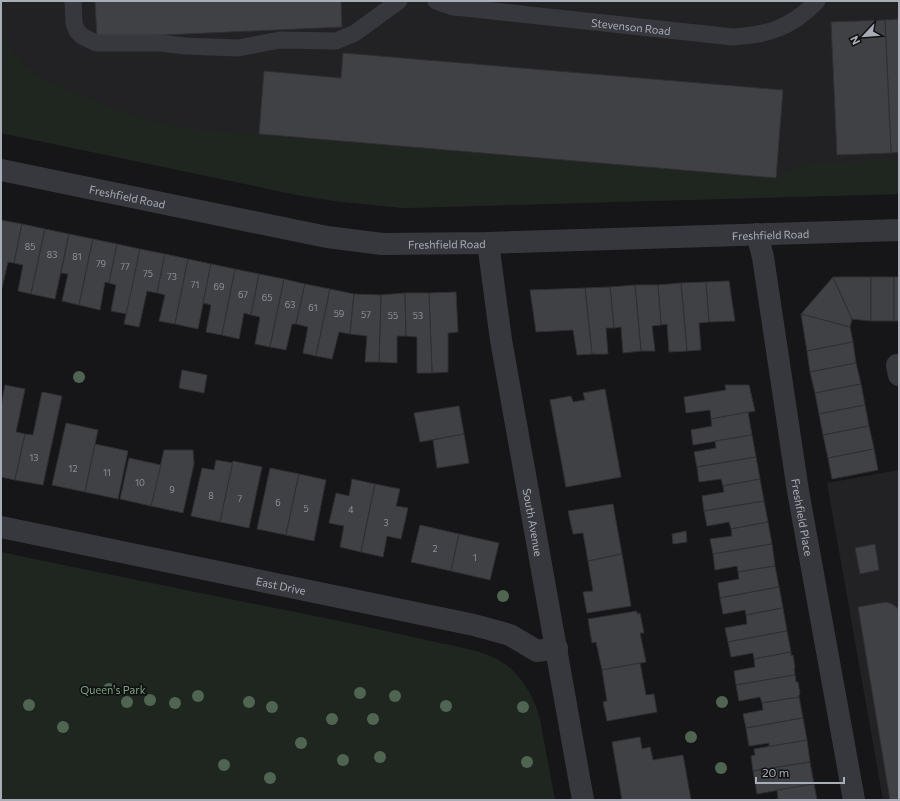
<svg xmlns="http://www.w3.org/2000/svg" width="900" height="801" font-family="Commissioner,sans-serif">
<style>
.built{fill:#222225}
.green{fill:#1e261f}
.building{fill:#404145;stroke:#303034}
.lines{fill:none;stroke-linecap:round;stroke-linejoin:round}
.lane{stroke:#37383d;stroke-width:17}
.street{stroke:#37383d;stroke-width:22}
.tree{fill:#506452}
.labels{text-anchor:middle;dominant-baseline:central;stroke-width:3.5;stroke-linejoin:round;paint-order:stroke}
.number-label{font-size:9px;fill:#8e929b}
.street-label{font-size:11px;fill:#a8adb8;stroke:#111113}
.park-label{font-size:11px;fill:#7fa381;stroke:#111113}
</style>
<rect width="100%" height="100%" fill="#161618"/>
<g class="built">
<path d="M1,1H899V194L403,208L340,202L302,196L1,133Z"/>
<path d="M899,470V800H883L827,483Z"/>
</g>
<g class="green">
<path d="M1,36L19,60L40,78L83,96L144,120L191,129L776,178L803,165L815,163L899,160V194L403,208L302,196L1,133Z"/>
<path d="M1,552C120,577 240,601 359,625C386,631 413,637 439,643C461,647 486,651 505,664C523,677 534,697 540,719L555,800H1Z"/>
</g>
<g class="building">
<path d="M95,1H341L342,27L97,38Z"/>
<path d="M899,19V152L891,153L885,20Z"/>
<path d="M885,20L891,153L837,155L831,22Z"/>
<path d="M343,53L783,90L776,178L259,134L264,71L341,78Z"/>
<path d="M1,220L22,224L14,263L8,262L2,288H1Z"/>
<path d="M22,224L45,229L31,294L18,291L23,265L14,263Z"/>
<path d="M45,229L69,234L55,299L31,294Z"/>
<path d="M69,234L93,239L79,305L62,301L68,274L61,273Z"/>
<path d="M93,239L117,244L109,283L105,282L100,310L79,305Z"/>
<path d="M117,244L140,249L127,314L111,311L116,285L109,283Z"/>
<path d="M140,249L165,254L157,293L147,291L139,327L124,324Z"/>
<path d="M165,254L188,259L175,324L159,321L165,295L157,293Z"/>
<path d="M188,259L211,264L198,329L175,324Z"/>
<path d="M211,264L235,269L222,335L206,332L211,305L203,303Z"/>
<path d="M235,269L259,274L251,315L244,313L239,339L222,335Z"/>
<path d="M259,274L284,279L270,347L255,344L260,317L251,315Z"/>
<path d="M833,277L852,319L850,327L801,314Z"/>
<path d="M833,277H871V321L852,319Z"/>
<rect x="871" y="277" width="23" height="44"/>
<rect x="894" y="277" width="5" height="44"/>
<path d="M284,279L305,284L296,324H292L286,350L270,347Z"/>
<path d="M729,281L735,321L709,322L706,282Z"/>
<path d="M706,282L709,322L699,323L701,350L687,351L681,283Z"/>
<path d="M681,283L687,351L669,352L667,324L661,325L658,285Z"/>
<path d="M305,284L330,289L316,356L303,353L308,327L296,324Z"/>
<path d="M635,285H658L661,325L652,326L655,351H641Z"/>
<path d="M635,285L641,351L623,353L621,327L614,328L610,287Z"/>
<path d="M610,287L614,328H606L608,354H592L585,288Z"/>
<path d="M585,288L592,354L577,355L573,330L536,332L530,290Z"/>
<path d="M330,289L354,294L350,334L339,332L332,359L316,356Z"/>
<path d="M456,292L458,332L448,333V372L432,373L429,293Z"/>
<path d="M405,293L406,336H397V363L379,362L381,295Z"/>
<path d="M405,293H429L432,373H417V337L406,336Z"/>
<path d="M354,294L381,295L379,362H365L367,336L350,334Z"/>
<path d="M801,314L850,327L853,342L807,351Z"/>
<path d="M853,342L856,363L810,372L807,351Z"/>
<path d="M856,363L861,384L815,393L810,372Z"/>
<path d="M182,370L207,375L204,393L179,388Z"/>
<path d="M861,384L865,405L819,414L815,393Z"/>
<path d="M5,385L25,389L16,432L25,434L15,480L1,477V406Z"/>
<path d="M725,385H749L755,411L711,419L710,410L686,413L684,397L726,390Z"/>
<path d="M605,389L621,477L566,487L550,400L571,396L573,402L585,400L583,393Z"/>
<path d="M42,392L62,396L43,485L15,480L25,434L33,435Z"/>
<path d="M865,405L869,426L823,435L819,414Z"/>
<path d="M459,406L464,434L420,442L414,413Z"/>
<path d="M748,412L752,435L693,445L691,430L712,426L711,419Z"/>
<path d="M66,423L98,430L85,492L52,485Z"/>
<path d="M869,426L874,449L828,458L823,435Z"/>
<path d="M464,434L469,463L437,468L433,440Z"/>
<path d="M752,435L756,457L697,467L694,452L716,448L715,441Z"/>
<path d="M95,444L128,451L118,499L85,492Z"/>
<path d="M874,449L878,470L832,479L828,458Z"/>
<path d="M164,450H193L194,464L183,513L151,506Z"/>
<path d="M756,457L760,479L723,486L721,479L699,482L697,467Z"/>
<path d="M129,458L161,465L151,506L120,499Z"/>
<path d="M216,460L233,463L220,522L191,516L202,468L214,470Z"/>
<path d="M233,461L262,467L249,528L220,522Z"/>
<path d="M270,468L299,474L286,535L257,529Z"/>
<path d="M299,474L326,480L314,541L286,535Z"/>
<path d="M352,479L375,484L361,552L340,547L344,526L329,523L336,493L349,496Z"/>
<path d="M760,479L764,501L704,511L702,496L724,492L723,486Z"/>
<path d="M375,484L400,489L396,506L408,508L401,539L387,536L383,557L361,552Z"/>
<path d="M764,501L768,522L731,529L729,522L707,526L704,511Z"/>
<path d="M613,504L622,554L588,561L583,533L573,534L568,511Z"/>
<path d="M768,522L772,544L713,554L710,539L732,536L731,529Z"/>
<path d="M420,525L459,534L451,571L411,562Z"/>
<path d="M686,531L687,542L673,544L672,534Z"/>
<path d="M459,534L499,543L490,580L451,571Z"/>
<path d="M772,544L775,566L738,572L737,566L715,570L713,554Z"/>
<path d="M875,544L879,570L860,574L855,548Z"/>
<path d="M622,554L631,606L587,613L583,592L593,591L588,561Z"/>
<path d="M775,566L779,587L720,598L718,583L739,579L738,572Z"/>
<path d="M779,587L783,608L746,615L745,610L723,614L720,598Z"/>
<path d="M886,602L892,604L899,609V800H890L858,607Z"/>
<path d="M783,608L787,631L728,642L725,628L747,624L746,615Z"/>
<path d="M637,611V614L640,613L644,633H640L646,662L602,670L596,642L592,643L588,619Z"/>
<path d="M787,631L791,652L754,659L753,653L731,657L728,642Z"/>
<path d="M791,652V656L793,655L795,668H794L795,675L736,685L734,671L755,667L754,659Z"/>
<path d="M640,663L646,695L654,694L657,712L607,721L603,702L607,701L602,670Z"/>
<path d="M795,675L796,682H798L800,694L799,695V697L762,703L760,697L739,701L736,685Z"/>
<path d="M799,697L803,718L746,728L743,714L763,710L762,703Z"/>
<path d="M803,718L807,740L769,747V743L749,746L746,728Z"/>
<path d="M640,737L642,749L650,747L653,760L683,755L691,800H622L612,742Z"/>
<path d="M807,740L810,762L753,771L751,756L755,755L754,749Z"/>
<path d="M810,762L814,784L757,794L753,771Z"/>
<path d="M814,784L817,800H772L778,799L777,790Z"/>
</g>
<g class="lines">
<g class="lane">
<path d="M73,1L74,23L77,31L82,36L96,43H160L185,46L238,48L280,40L336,41L355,33L399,1"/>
<path id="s1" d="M436,1L453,7L465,8L733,37C769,35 792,27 817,1"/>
</g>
<g class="street">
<path id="s2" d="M1,170L327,237L382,244L488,243L899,230"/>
<path id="s3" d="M757,234L763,257L798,491L854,800"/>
<path id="s4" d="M488,243L501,340L583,800"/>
<path d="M899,365H897L899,375"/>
<path id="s5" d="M1,527L474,625L510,635L537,651L557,648"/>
</g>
</g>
<g class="tree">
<circle cx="79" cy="377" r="6"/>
<circle cx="503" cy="596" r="6"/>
<circle cx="109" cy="689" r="6"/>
<circle cx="360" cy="693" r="6"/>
<circle cx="198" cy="696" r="6"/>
<circle cx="395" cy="696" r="6"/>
<circle cx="150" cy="700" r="6"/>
<circle cx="127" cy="702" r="6"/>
<circle cx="249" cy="702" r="6"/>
<circle cx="722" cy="702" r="6"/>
<circle cx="175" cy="703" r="6"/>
<circle cx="29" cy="705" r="6"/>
<circle cx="446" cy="706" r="6"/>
<circle cx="272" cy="707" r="6"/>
<circle cx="523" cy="707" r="6"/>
<circle cx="332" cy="719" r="6"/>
<circle cx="373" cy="719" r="6"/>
<circle cx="63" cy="727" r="6"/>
<circle cx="691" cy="737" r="6"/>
<circle cx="301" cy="743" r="6"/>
<circle cx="380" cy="757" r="6"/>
<circle cx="343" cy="760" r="6"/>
<circle cx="527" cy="762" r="6"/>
<circle cx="224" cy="765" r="6"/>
<circle cx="721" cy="768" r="6"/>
<circle cx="270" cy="778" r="6"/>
</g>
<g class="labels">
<g class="number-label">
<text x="30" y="246">85</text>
<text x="52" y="254">83</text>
<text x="77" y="256">81</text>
<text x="101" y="263">79</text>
<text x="125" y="266">77</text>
<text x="148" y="273">75</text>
<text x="172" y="276">73</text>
<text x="195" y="284">71</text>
<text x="219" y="286">69</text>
<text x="243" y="294">67</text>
<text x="267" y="297">65</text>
<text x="290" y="304">63</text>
<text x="313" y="307">61</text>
<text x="339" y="313">59</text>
<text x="366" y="314">57</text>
<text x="393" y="315">55</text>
<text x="418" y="315">53</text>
<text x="34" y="457">13</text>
<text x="73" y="468">12</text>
<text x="107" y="472">11</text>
<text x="140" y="482">10</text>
<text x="172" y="489">9</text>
<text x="211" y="495">8</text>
<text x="240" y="498">7</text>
<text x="278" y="502">6</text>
<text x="306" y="508">5</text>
<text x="351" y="509">4</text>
<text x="386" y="522">3</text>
<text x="435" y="548">2</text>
<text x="475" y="557">1</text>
</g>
<g class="street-label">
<text stroke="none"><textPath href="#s1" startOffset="197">Stevenson Road</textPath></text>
<text stroke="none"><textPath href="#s2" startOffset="129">Freshfield Road</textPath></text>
<text stroke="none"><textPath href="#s2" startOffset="777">Freshfield Road</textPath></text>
<text stroke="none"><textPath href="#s2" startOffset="453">Freshfield Road</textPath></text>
<text stroke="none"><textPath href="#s3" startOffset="287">Freshfield Place</textPath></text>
<text stroke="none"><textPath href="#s4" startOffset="283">South Avenue</textPath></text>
<text stroke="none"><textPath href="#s5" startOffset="286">East Drive</textPath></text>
</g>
<g class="park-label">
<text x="113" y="689">Queen's Park</text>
</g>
</g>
<rect width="900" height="801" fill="none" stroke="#a8adb8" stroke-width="4"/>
<g transform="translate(864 36) rotate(244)" stroke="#111113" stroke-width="3" paint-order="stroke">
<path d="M0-3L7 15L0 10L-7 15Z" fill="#a8adb8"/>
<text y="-6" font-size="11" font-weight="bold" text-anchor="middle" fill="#a8adb8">N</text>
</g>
<path d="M756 777v6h88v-6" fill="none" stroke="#a8adb8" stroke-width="2"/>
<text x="762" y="777" font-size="12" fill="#a8adb8" stroke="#111113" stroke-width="3" paint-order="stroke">20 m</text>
</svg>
